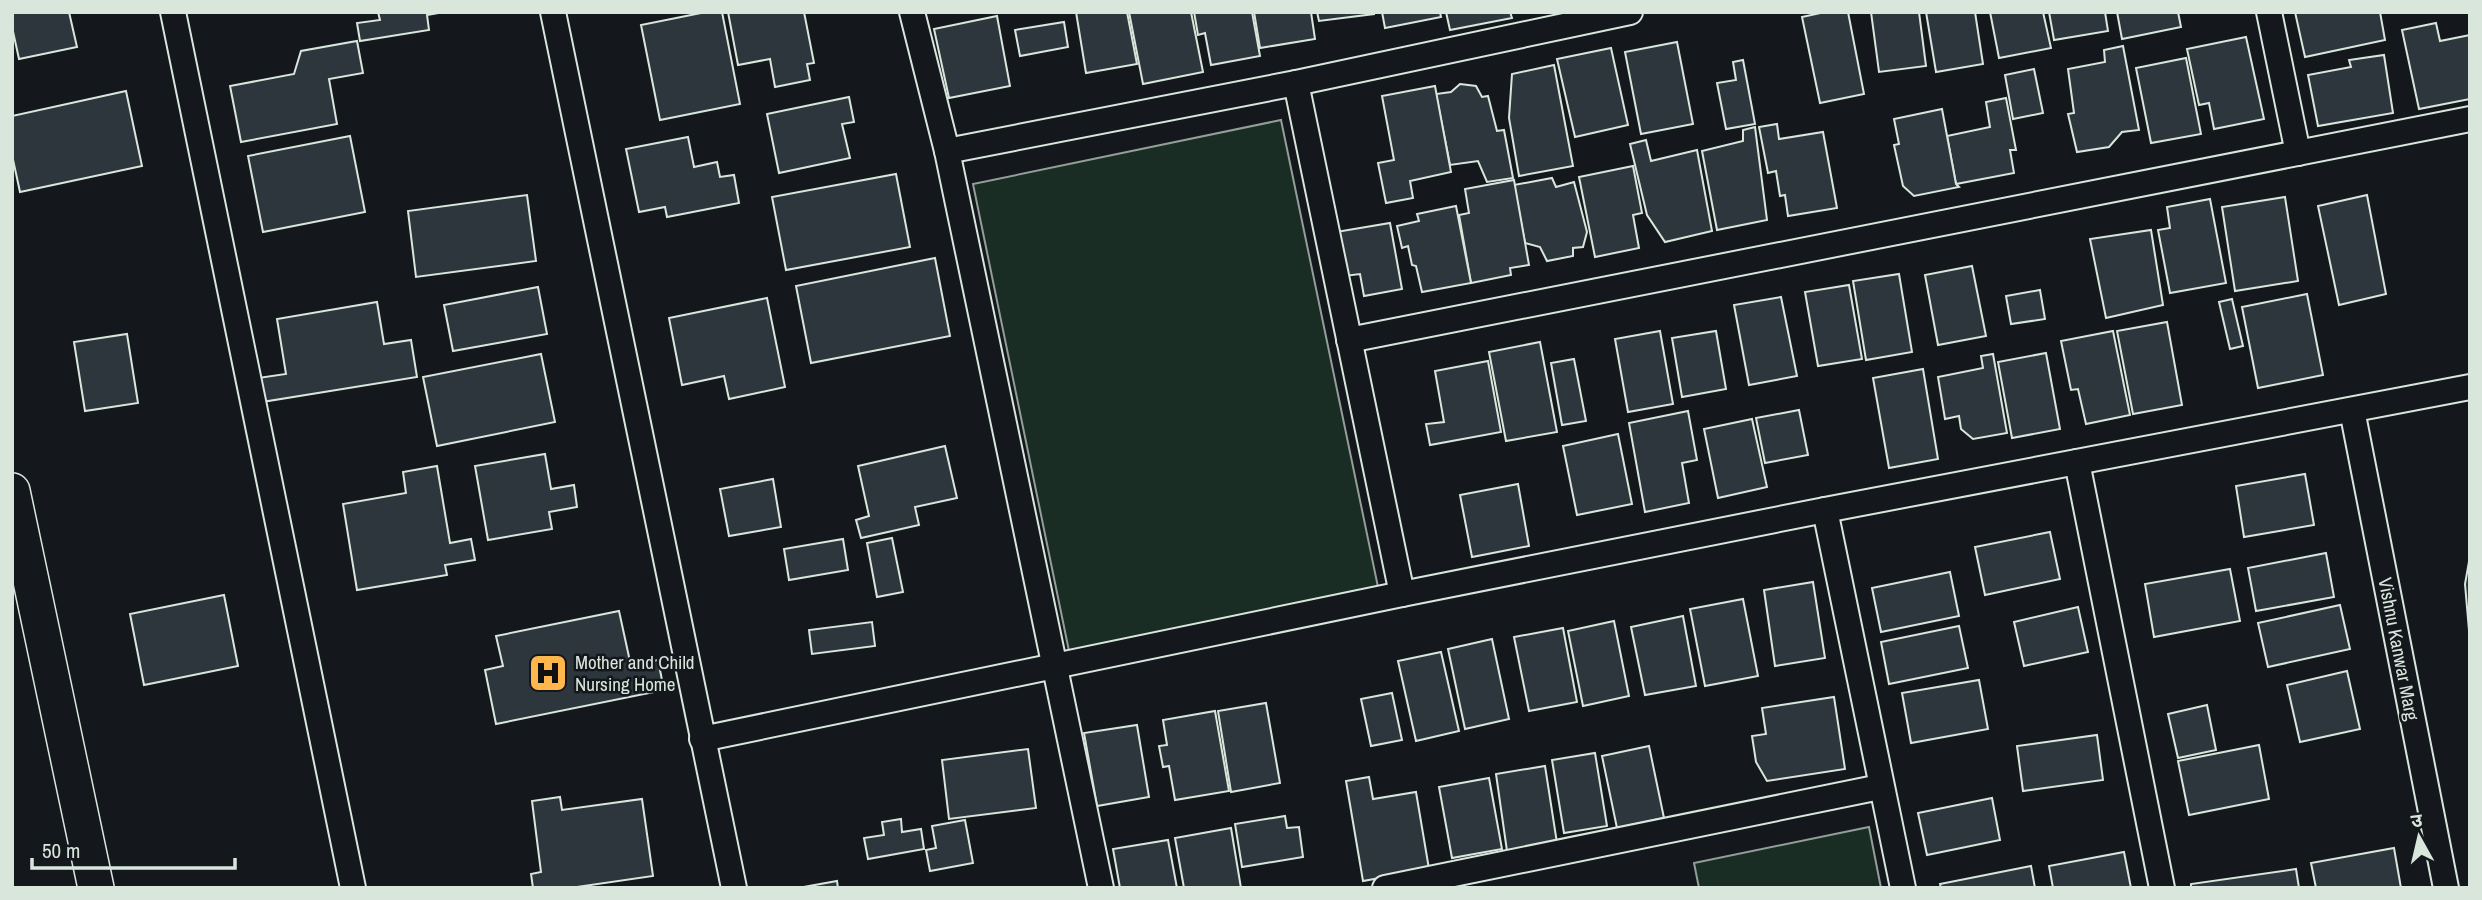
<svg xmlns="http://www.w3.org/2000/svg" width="2482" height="900" font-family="'Archivo Narrow','Noto Sans Devanagari',sans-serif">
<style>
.green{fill:#1a2d24;stroke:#939e99;stroke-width:2}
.building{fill:#2c363c;stroke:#d8e6dc;stroke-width:2}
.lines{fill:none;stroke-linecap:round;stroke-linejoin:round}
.street-casing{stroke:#d8e6dc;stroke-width:28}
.secondary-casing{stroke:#d8e6dc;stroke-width:38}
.street{stroke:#14181c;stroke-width:24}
.secondary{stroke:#14181c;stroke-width:35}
.labels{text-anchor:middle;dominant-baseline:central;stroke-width:5;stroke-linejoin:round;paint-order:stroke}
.street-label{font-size:19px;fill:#d8e6dc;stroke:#14181c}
.poi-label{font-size:19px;fill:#d8e6dc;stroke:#14181c;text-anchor:start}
</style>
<rect width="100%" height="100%" fill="#14181c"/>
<g class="green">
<path d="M1281,120L1378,587L1069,651L973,184Z"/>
<path d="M1869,827L1881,888H1699L1694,863Z"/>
</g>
<g class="building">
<path d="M12,12H69L77,47L19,59L12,27Z"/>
<path d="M378,12H444L427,15L429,30L360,41L357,23L380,20Z"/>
<path d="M706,12H722L740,104L660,120L641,25Z"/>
<path d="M728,12H804L814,63L807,64L810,80L775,87L770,59L738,65Z"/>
<path d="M1076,12H1127L1137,64L1086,73Z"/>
<path d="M1129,12H1191L1203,72L1143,84Z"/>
<path d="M1194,12H1252L1260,56L1211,65L1205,33L1198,35Z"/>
<path d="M1254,12H1311L1315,39L1260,48Z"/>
<path d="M1317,12H1374V14L1319,21Z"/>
<path d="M1382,12H1440L1441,17L1385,28Z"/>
<path d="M1446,12H1510L1512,18L1450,30Z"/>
<path d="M1825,12H1848L1864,94L1820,103L1802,17Z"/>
<path d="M1871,12H1919L1926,66L1879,72Z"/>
<path d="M1926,12H1975L1983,64L1936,72Z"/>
<path d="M1990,12H2043L2051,48L1999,58Z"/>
<path d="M2049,12H2105L2108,31L2054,40Z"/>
<path d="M2117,12H2178L2181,27L2122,39Z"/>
<path d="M2295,12H2380L2385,40L2305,57Z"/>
<path d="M997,16L1010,86L949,98L934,29Z"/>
<path d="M1064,22L1068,47L1020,56L1015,30Z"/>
<path d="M2436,23L2440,41L2470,35V99L2419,109L2402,30Z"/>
<path d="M2246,37L2264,119L2214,129L2209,103L2199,105L2187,49Z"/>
<path d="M357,41L363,73L329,79L337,124L241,142L230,86L294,74L301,51Z"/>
<path d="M1677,42L1693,124L1641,134L1625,52Z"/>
<path d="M2123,46L2139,130L2122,132L2109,147L2077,152L2068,114L2074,113L2068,69L2105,62L2104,50Z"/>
<path d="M1611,48L1628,125L1575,137L1557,59Z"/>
<path d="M2384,55L2393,113L2318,126L2308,75L2351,67L2349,60Z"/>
<path d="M2186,58L2201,134L2151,143L2136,68Z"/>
<path d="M1743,60L1755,124L1726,129L1717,83L1736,80L1733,62Z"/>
<path d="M1554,65L1573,166L1519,176L1509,118L1512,74Z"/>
<path d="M2034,69L2043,113L2013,119L2005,75Z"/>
<path d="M1460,84L1476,86L1482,97L1488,96L1497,131L1504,130L1513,178L1487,182L1478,161L1450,165L1436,94L1451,92Z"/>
<path d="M1435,86L1451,172L1410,181L1413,198L1386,203L1378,163L1394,160L1382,96Z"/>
<path d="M126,91L142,166L20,192L12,155V116Z"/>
<path d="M849,97L854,122L842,124L850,158L779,173L767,114Z"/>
<path d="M2006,98L2016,150H2010L2014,173L1956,184L1947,136L1990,127L1986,102Z"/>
<path d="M1942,109L1956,184L1959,187L1914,196L1903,186L1894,145L1899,144L1894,119Z"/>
<path d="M1777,124L1779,139L1823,132L1837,208L1788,216L1785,195L1780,196L1776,171L1768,173L1759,127Z"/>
<path d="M1755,127L1767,220L1717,230L1702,151L1743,141V130Z"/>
<path d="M350,136L365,212L263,232L248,156Z"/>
<path d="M688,137L694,167L717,162L720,177L734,175L739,203L667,217L665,207L639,212L626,149Z"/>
<path d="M1646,140L1651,161L1697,150L1712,231L1665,242L1647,215L1630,144Z"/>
<path d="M1633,166L1642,213L1633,215L1639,248L1595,257L1579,177Z"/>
<path d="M896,174L910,247L786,270L772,197Z"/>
<path d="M1552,178L1556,187L1574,182L1587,232L1583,247L1573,248V256L1547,261L1540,247L1525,243L1514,185Z"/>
<path d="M1514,180L1529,265L1510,268L1511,275L1471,283L1459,215L1469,213L1465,189Z"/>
<path d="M527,195L536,261L416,277L408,211Z"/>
<path d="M2367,195L2386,294L2339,305L2318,206Z"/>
<path d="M2285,197L2298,281L2235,291L2222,207Z"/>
<path d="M2210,199L2226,283L2170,293L2158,230L2170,228L2167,207Z"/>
<path d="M1456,206L1471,283L1422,292L1416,266L1412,265L1408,246L1402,248L1397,226L1419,221L1417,214Z"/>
<path d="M1390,223L1402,289L1364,296L1360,274L1344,276L1336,232Z"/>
<path d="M2151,230L2163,305L2106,318L2090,239Z"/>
<path d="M935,258L950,336L811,363L796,286Z"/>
<path d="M1972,266L1986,336L1938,345L1925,275Z"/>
<path d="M1899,274L1912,352L1866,360L1853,281Z"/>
<path d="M1849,285L1862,359L1818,366L1805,292Z"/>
<path d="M538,287L547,334L453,351L444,305Z"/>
<path d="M2040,290L2045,319L2011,324L2006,296Z"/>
<path d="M2307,294L2323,375L2258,388L2242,307Z"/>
<path d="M1781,297L1797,376L1749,385L1734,305Z"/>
<path d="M767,298L785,387L729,399L724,376L682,385L669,318Z"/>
<path d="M2232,299L2243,346L2230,349L2219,302Z"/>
<path d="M377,302L384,344L411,340L417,377L262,402L258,378L286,374L277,319Z"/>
<path d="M2167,322L2182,405L2133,414L2117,331Z"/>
<path d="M1660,331L1673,404L1628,412L1615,339Z"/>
<path d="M1716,331L1726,389L1682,397L1672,338Z"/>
<path d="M2113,331L2130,415L2086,424L2078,389L2071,390L2061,341Z"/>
<path d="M127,334L138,403L85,411L74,342Z"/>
<path d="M1540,342L1557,432L1506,441L1489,352Z"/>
<path d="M2046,353L2060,429L2012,438L1998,362Z"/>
<path d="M541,354L555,422L437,446L423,377Z"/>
<path d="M1993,354L2007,433L1973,439L1961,429L1959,416L1945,419L1938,377L1983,368L1981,356Z"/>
<path d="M1574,359L1586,421L1562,425L1551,363Z"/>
<path d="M1488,361L1501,432L1430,445L1426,424L1444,422L1435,371Z"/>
<path d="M1923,369L1938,459L1889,468L1873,378Z"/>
<path d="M1799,410L1808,455L1765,463L1756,418Z"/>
<path d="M1688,411L1697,460L1682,463L1689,503L1645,512L1629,423Z"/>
<path d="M1752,419L1767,487L1718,498L1704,429Z"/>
<path d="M1618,434L1632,504L1577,515L1563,446Z"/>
<path d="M945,446L957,498L915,507L919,525L861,538L856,520L869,516L858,466Z"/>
<path d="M545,454L551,489L574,485L577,507L549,512L552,529L488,540L475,466Z"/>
<path d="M437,466L450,543L471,539L475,560L445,565L447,575L357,590L343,504L406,493L403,472Z"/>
<path d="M2305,474L2314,525L2244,537L2236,486Z"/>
<path d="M773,479L781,527L729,536L720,489Z"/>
<path d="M1518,484L1529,546L1472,557L1460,495Z"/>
<path d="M2050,532L2060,579L1985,595L1975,547Z"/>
<path d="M892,538L903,592L877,597L867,543Z"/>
<path d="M843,539L848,570L789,580L784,549Z"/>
<path d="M2326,553L2334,597L2256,611L2248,568Z"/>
<path d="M2470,556V642L2465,584Z"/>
<path d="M2230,569L2240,621L2154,637L2145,584Z"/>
<path d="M1950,572L1959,616L1881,632L1872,588Z"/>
<path d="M1813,582L1825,658L1775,666L1764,590Z"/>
<path d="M224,595L238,666L144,685L130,614Z"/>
<path d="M1743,599L1758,676L1705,686L1690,609Z"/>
<path d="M2340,605L2350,649L2268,667L2258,623Z"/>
<path d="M2078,607L2088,652L2024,666L2014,622Z"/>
<path d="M619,611L631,666L658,660L664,690L496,724L485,670L503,666L496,636Z"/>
<path d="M1683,616L1696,686L1645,695L1631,627Z"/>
<path d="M1614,621L1629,696L1583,706L1568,631Z"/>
<path d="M872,622L875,646L812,654L809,630Z"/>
<path d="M1959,626L1968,668L1889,684L1881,642Z"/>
<path d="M1563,628L1577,702L1529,711L1514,637Z"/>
<path d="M1492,639L1509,719L1465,729L1448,649Z"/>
<path d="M1441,652L1459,731L1416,741L1398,661Z"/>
<path d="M2347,671L2360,729L2300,742L2287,685Z"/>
<path d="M1979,680L1988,729L1911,743L1902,693Z"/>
<path d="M1392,693L1402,740L1371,746L1361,699Z"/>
<path d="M1834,697L1845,769L1767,781L1756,762L1752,736L1766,734L1762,708Z"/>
<path d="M1266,703L1280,783L1231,792L1218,711Z"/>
<path d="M2207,705L2216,750L2178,758L2168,714Z"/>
<path d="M1215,711L1229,791L1175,800L1169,766L1163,767L1159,746L1167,745L1163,720Z"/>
<path d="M1137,725L1149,797L1097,806L1084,733Z"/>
<path d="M2097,735L2103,780L2023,791L2017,746Z"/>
<path d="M2259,745L2269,799L2189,815L2178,761Z"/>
<path d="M1649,746L1664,818L1617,828L1602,756Z"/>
<path d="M1028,749L1036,808L949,819L942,760Z"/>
<path d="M1595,753L1607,826L1564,833L1552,760Z"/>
<path d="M1545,766L1557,843L1507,851L1496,774Z"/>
<path d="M1369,777L1373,799L1416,792L1429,869L1363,881L1346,781Z"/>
<path d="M1489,778L1502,849L1452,858L1439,787Z"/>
<path d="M560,797L562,810L642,799L653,876L570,888H533L531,874L541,872L532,801Z"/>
<path d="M1992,798L2000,840L1927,855L1918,813Z"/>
<path d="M1285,816L1287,828L1299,827L1303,857L1242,867L1235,824Z"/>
<path d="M901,819L902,832L921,829L924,849L868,859L864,838L884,835L882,822Z"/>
<path d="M965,820L973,863L930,871L926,850L936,848L932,826Z"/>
<path d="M1231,828L1241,888H1184L1175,838Z"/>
<path d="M1168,840L1177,888H1120L1113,849Z"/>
<path d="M2394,848L2401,888H2316L2311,863Z"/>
<path d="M2124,852L2131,888H2053L2049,866Z"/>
<path d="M2031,866L2035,888H1941L1940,884Z"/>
<path d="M2296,869L2299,888H2191V884Z"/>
<path d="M837,881L838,888H798Z"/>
</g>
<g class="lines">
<defs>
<g id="street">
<path d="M173,12L353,888"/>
<path d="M553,12L734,888"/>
<path d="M912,12L947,151L1101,888"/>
<path d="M2269,12L2298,153"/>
<path d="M1296,83L1402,594"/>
<path d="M947,151L1296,83L1630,12"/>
<path d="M1349,340L2470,119"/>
<path d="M2352,410L2446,888"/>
<path d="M2077,462L2162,888"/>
<path d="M1825,510L1903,888"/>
<path d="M702,739L1402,594L1825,510L2470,387"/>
<path d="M1385,888L1880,787"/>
</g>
<path id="secondary" d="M12,491L96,888"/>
</defs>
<use href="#street" class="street-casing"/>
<use href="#secondary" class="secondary-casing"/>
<use href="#street" class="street"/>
<use href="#secondary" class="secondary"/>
</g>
<defs>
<symbol id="hospital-square" viewBox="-11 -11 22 22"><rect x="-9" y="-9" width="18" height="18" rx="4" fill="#ffb74d" stroke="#14181c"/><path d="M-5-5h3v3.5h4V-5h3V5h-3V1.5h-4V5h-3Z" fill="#111"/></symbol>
</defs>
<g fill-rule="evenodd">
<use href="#hospital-square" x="526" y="651" width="44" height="44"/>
</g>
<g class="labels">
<g class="street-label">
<text transform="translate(2399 649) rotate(79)">Vishnu Kanwar Marg</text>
</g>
<g class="poi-label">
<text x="575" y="662">Mother and Child<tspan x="575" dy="22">Nursing Home</tspan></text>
</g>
</g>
<rect width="2482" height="900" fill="none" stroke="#d8e6dc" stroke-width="28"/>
<g transform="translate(2419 837) rotate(352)" stroke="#14181c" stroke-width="5" paint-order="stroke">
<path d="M0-5L12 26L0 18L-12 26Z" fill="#d8e6dc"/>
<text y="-10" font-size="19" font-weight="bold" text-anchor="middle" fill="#d8e6dc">उ</text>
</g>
<path d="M32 858v10h203v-10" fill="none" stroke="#d8e6dc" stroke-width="3.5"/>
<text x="42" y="858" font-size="21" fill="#d8e6dc" stroke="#14181c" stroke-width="5" paint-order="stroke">50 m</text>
</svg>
